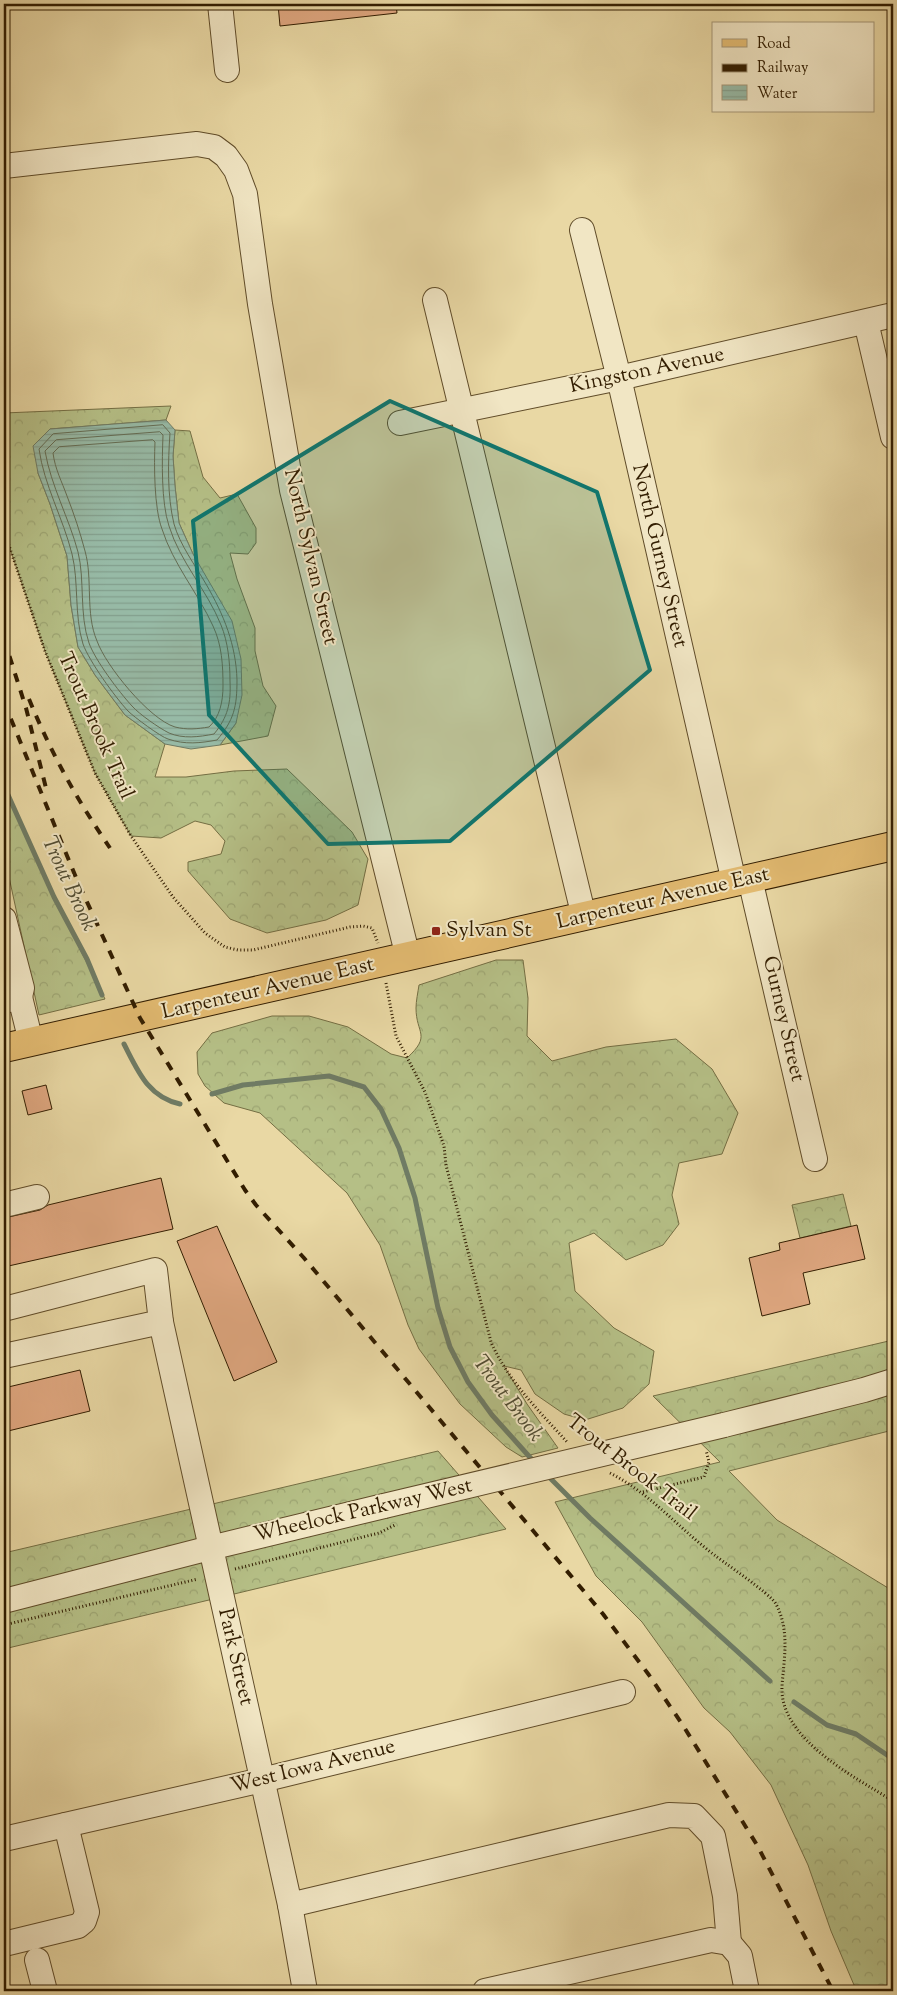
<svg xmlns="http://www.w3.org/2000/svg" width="897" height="1995" font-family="'Sorts Mill Goudy',serif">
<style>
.forest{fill:url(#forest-crowns);stroke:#746e43}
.water{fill:url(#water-rules);stroke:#6f7b64}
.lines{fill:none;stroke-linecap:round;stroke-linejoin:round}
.shore{stroke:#646c53;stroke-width:1}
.stream{stroke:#6f7b64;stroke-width:5}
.building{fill:#dfa780;stroke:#321d00}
.minor-casing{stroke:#604c29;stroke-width:26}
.major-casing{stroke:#321d00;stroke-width:30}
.path{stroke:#321d00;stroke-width:3;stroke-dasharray:1 2.5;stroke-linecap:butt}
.minor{stroke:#f1e6c4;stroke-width:24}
.major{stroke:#e4bc72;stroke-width:28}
.rail{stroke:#321d00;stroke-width:4;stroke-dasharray:9 9;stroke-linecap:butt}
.minor-bridge-casing{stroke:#604c29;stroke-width:26;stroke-linecap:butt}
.minor-bridge{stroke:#f1e6c4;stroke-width:24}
.marked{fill:#0f766e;fill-opacity:0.2;stroke:#0f766e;stroke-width:4;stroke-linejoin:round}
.poi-dot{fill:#8f2418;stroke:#f1e6c4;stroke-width:2}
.labels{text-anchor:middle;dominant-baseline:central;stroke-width:4;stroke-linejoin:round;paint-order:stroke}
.street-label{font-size:21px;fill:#321d00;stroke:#f1e6c4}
.poi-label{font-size:21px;fill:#321d00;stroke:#f1e6c4;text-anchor:start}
.water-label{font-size:22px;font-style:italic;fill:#504c32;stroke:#f1e6c4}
</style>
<defs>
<pattern id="forest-crowns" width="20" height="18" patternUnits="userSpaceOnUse" patternTransform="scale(1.25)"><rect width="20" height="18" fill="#b5bf86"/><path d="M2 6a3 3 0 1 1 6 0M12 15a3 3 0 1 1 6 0" fill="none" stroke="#9ca472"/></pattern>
<pattern id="water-rules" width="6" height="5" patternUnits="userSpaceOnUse" patternTransform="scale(1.25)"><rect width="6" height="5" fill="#97baa6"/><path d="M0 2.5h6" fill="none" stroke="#839f8d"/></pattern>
</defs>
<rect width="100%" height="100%" fill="#e9d8a4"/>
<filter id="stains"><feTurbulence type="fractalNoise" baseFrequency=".004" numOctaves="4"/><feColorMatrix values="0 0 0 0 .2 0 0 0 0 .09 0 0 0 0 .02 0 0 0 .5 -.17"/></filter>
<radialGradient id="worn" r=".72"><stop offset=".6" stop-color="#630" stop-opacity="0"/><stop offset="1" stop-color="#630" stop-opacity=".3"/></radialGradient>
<g class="forest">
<path d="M171,406L166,420L50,429L38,473L50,504L67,556L71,605L78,647L95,675L125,715L165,744L155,777H186L234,771L287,769L352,832L368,859L358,905L326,920L267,933L230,919L188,871V862L221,854L225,841L211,825L195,821L161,838L131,836L95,773L45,651L4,531V413Z"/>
<path d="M175,430L190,431L203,477L220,498L237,494L256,528V543L248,554L230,553L237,579L255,628V651L263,686L276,706L268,736L220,745L236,723L193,554L179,523L175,486L173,456Z"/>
<path d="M4,785L54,897L105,999L39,1015L4,854Z"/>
<path d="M496,960H523L528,998L527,1036L552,1061L606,1047L676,1039L712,1069L738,1113L722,1154L679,1163L672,1195L679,1224L663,1245L626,1260L594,1233L569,1243L575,1291L614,1328L654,1351L649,1384L623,1408L585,1420L564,1414L535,1394L521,1370L504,1366L527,1404L558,1448L522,1457L506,1447L460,1404L419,1349L408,1325L380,1245L347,1193L260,1113L224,1103L205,1086L198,1074L197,1052L212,1033L272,1016H309L348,1027L391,1054L407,1058C432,1035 416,1034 416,1008C416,1001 418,992 419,985Z"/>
<path d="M843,1194L851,1226L800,1238L792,1205Z"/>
<path d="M893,1340V1430L729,1471L777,1520L893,1591V1991H862L854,1985L831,1931L808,1865L771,1785L730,1732L704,1708L642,1622L596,1576L555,1502L720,1462L653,1396Z"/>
<path d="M438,1451L506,1529L4,1649V1553Z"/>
</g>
<path class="water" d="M166,420L175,430L173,456L175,486L179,523L193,554L232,621L241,659L242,695L236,723L220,745L191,749L165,744L125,715L95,675L78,647L71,605L67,556L50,504L38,473L33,446L50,429Z"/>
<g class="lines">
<g class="shore">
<path d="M163,425L170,433C168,462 167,495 174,524C180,545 195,565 206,584C224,615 236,645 237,680C237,707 234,720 217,740C201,743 185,745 168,739C161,737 134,717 128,711C115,697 89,661 83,644C74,615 79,582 72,554C63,518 44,485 39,449L53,434Z"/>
<path d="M160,432L163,435C162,460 161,502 169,526C180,562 207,590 221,625C228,642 230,662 230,681C231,703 228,717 214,734C199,737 183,739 169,733C159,728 139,714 132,706C119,692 95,660 89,643C79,614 85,580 78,552C69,518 51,486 45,451L56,440Z"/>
<path d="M153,440L155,442C154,465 154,508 162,529C173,564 198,593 213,626C222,645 223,666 223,686C223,701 220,717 209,727C197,729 187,730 175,727C149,719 106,666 97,641C85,613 93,579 85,551C80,532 74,514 67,496C62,482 55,469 53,453L59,447Z"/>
</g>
<g class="stream">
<path d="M4,786L54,897L87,959L102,995"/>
<path d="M124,1044C138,1071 148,1097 180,1104"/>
<path d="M212,1094L243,1085L329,1076L364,1087L381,1109L399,1148L415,1198L438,1308L450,1347L468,1382L492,1415L535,1463"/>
<path d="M546,1474L590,1518L770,1681"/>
<path d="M794,1702L827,1725L856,1734L893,1759"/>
</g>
</g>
<g class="building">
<path d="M278,4H396L397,13L280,26Z"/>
<path d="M46,1085L52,1109L28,1115L22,1091Z"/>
<path d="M161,1178L173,1229L4,1267V1218L40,1210L48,1205Z"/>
<path d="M857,1225L865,1259L803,1273L810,1304L762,1316L749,1258L780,1250L779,1243Z"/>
<path d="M217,1226L277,1362L234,1381L177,1241Z"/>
<path d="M80,1370L90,1411L4,1432V1388Z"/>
</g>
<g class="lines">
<defs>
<g id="minor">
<path d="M220,4L227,70"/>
<path d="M4,166L197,144L214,147L226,156L236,170L245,194L260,304L292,490L408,957"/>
<path d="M582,230L619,378L734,882"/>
<path d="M435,300L584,917"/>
<path d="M866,322L893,437"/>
<path d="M400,423L619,378L893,315"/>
<path d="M750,879L815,1159"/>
<path d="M4,919L22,988L20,997"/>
<path d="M4,1001L20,997L31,1042"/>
<path d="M4,1205L37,1197"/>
<path d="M4,1309L155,1270L161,1322L4,1356"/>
<path d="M161,1322L290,1905L305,1991"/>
<path d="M724,1425L864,1390L893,1381"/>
<path d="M4,1601L210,1548L384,1506"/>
<path d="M4,1839L262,1780L623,1692"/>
<path d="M290,1905L669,1815L694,1816L713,1836L725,1896L729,1943"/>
<path d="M729,1943L740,1956L747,1991"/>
<path d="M4,1944L78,1926L84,1921L87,1912L66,1825"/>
<path d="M37,1960L45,1991"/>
<path d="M485,1991L711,1940L729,1943"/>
</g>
<path id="major" d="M4,1048L893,846"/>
</defs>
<use href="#minor" class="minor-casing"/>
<use href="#major" class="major-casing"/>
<g class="path">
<path d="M4,531L45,651L95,773L131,836L173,897L205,933L225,947L238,950H253L350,927L363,926L372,928L378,943"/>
<path d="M386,983L396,1036L425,1092L444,1146L446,1165L491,1342C508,1381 540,1412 568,1443"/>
<path d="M610,1473C649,1493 674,1523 708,1550C721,1561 770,1593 776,1604C790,1631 784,1658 782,1686C779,1739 855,1777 893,1801"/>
<path d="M643,1492L704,1477L709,1462L706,1450"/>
<path d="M235,1569L379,1533L395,1525"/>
<path d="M4,1625L198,1579"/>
</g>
<use href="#minor" class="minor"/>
<use href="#major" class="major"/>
<g class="rail">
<path d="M4,639L26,708L47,792"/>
<path d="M29,699C52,755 76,798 110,848"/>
<path d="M4,702L77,880L140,1018L245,1190L256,1205L304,1258L603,1614L649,1675L684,1727L757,1845L833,1991"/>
</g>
<defs>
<path id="minor-bridge" d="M384,1506L724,1425"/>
</defs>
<use href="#minor-bridge" class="minor-bridge-casing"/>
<use href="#minor-bridge" class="minor-bridge"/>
</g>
<path class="marked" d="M390,401L597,492L650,670L450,841L328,844L209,715L193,521Z"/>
<rect class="poi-dot" x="431" y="926" width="10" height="10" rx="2.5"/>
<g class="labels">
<g class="street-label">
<text transform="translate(647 371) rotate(-12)">Kingston Avenue</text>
<text transform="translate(659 556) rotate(77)">North Gurney Street</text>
<text transform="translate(310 557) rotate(77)">North Sylvan Street</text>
<text transform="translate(95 726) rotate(66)">Trout Brook Trail</text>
<text transform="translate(663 899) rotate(-13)">Larpenteur Avenue East</text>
<text transform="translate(268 989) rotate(-13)">Larpenteur Avenue East</text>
<text transform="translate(783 1019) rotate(77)">Gurney Street</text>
<text transform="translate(631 1468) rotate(38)">Trout Brook Trail</text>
<text transform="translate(363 1511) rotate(-13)">Wheelock Parkway West</text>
<text transform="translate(235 1657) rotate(77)">Park Street</text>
<text transform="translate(313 1767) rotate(-14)">West Iowa Avenue</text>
</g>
<g class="poi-label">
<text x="446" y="931">Sylvan St</text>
</g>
<g class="water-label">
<text transform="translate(68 884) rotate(65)">Trout Brook</text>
<text transform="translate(507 1399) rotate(53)">Trout Brook</text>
</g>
</g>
<rect width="897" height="1995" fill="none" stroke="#e9d8a4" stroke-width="20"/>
<rect x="5" y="5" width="887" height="1985" fill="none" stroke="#321d00" stroke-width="2.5"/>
<rect x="10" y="10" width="877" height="1975" fill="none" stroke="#321d00"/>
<rect x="712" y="22" width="162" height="90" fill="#f1e6c4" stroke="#a59676"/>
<rect x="722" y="39" width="25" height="8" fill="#e4bc72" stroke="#a59676"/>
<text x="757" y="48" font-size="15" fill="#321d00">Road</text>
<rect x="722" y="64" width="25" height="8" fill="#321d00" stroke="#a59676"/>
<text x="757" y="72" font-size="15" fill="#321d00">Railway</text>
<rect x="722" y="85" width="25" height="15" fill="url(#water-rules)" stroke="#a59676"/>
<text x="757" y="98" font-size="15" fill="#321d00">Water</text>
<rect width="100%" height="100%" filter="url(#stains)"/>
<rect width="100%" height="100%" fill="url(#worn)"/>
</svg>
